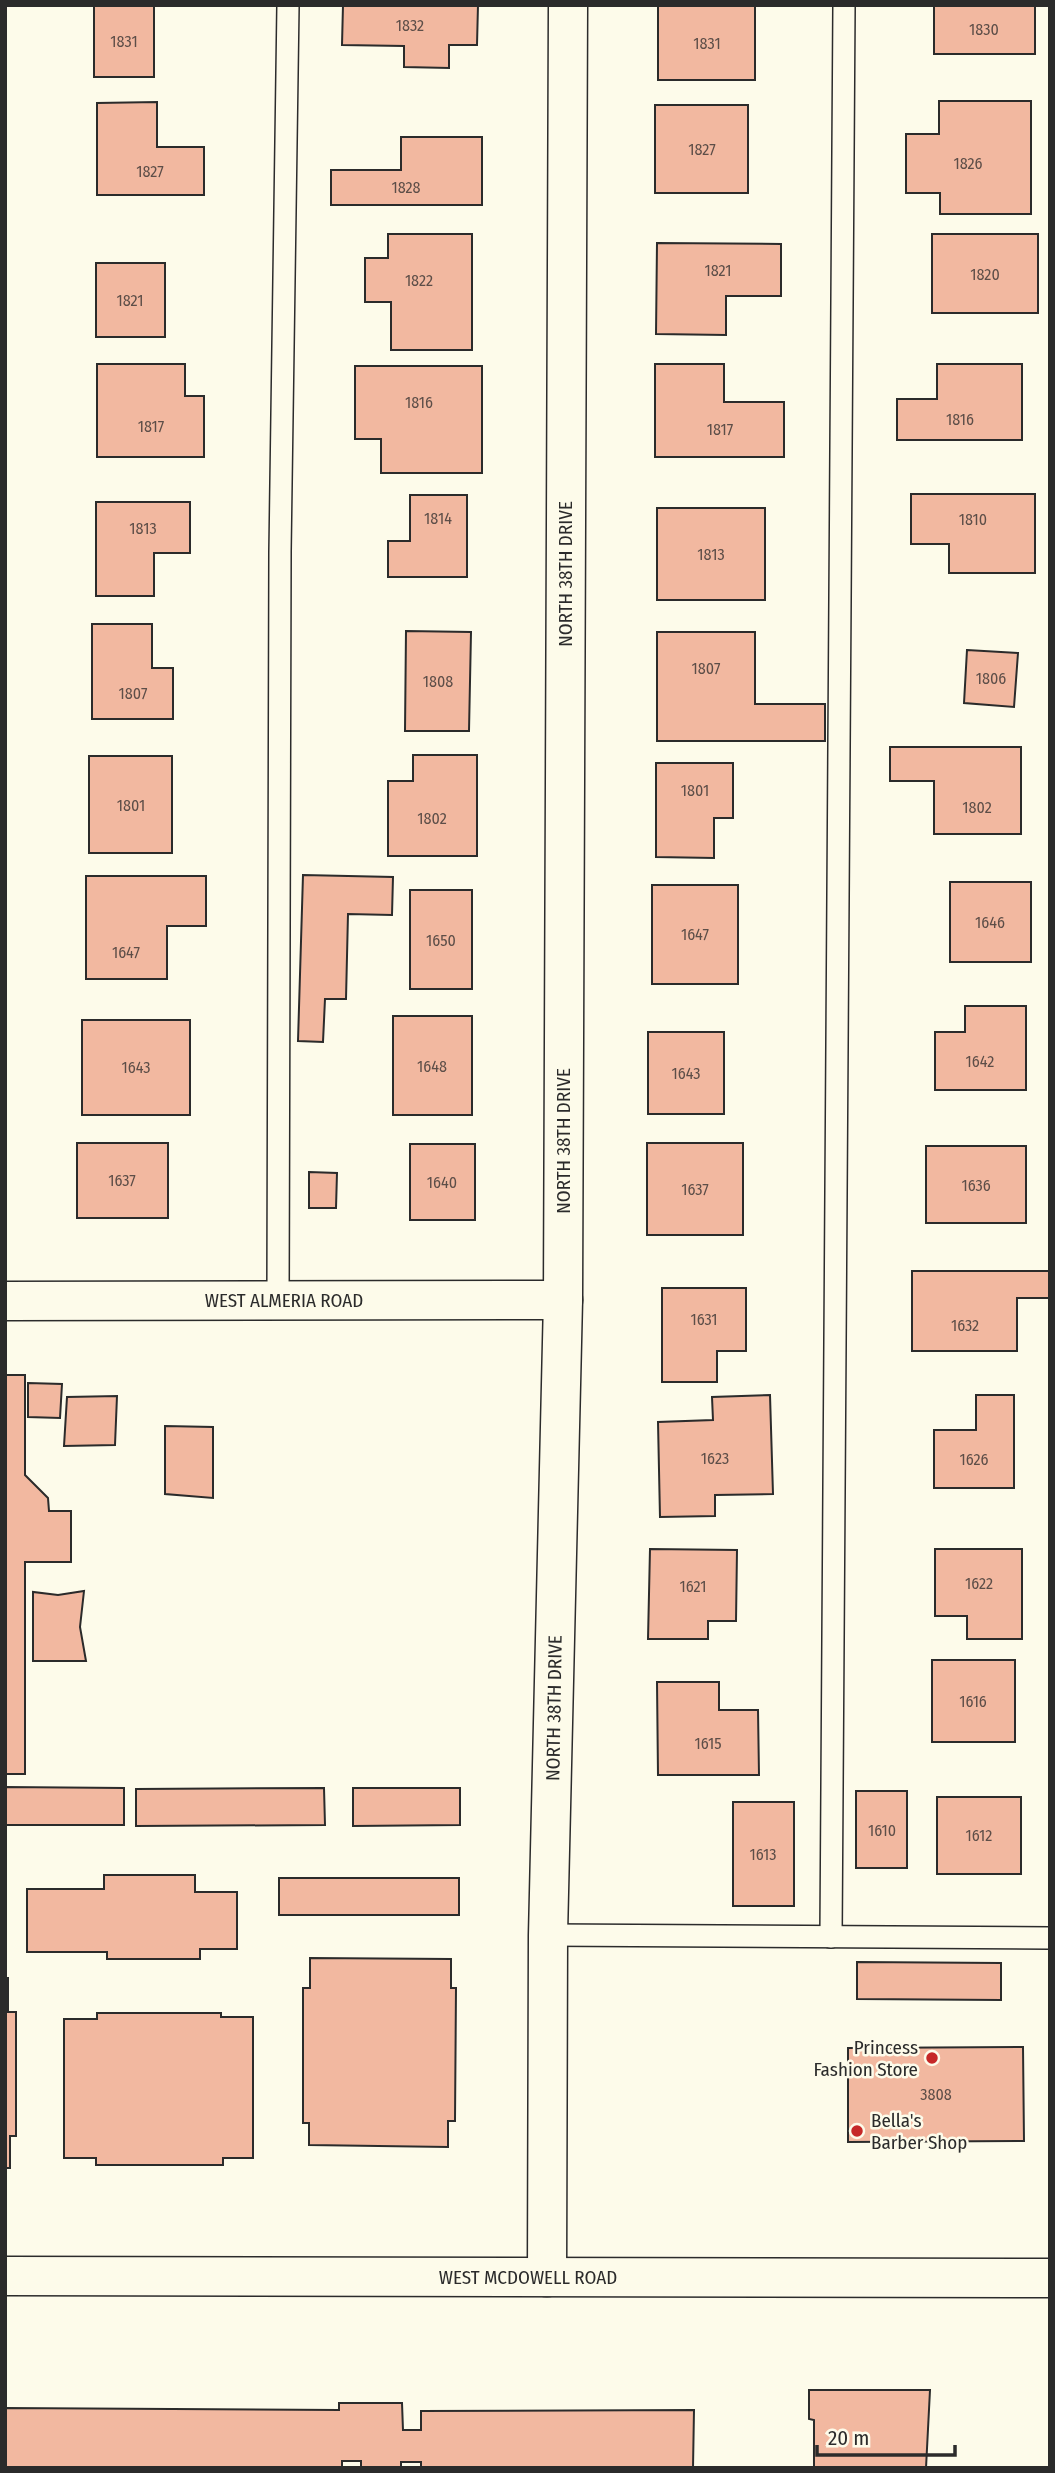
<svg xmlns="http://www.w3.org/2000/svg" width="1055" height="2473" font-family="'Fira Sans Condensed',sans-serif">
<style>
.building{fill:#f2b8a0;stroke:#2b2b2b;stroke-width:2}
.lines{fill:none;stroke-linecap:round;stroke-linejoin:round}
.lane-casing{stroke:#2b2b2b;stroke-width:24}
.street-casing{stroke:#2b2b2b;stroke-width:41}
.primary-casing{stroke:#2b2b2b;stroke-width:41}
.lane{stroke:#fdfbea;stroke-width:21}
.street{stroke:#fdfbea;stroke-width:38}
.primary{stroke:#fdfbea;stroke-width:38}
.poi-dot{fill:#c62828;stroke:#fdfbea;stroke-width:2.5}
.labels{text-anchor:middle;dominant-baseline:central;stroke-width:5;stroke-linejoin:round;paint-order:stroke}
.number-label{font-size:16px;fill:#5d4e48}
.street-label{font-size:19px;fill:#2b2b2b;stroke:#fdfbea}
.poi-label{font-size:19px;fill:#2b2b2b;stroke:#fdfbea;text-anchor:end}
</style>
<rect width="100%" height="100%" fill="#fdfbea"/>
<g class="building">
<rect x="94" y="5" width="60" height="72"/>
<path d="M343,5H478L477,45H449V68L404,67V46L342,45Z"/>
<rect x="658" y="5" width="97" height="75"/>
<rect x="934" y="5" width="101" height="49"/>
<path d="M939,101H1031V214H940V193H906V134H939Z"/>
<path d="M157,102V147H204V195H97V103Z"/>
<rect x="655" y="105" width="93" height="88"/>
<path d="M401,137H482V205H331V170H401Z"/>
<path d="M388,234H472V350H391V302H365V258H388Z"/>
<rect x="932" y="234" width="106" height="79"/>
<path d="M657,243L781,244V296H726V335L656,334Z"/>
<rect x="96" y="263" width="69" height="74"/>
<path d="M97,364H185V396H204V457H97Z"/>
<path d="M655,364H724V402H784V457H655Z"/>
<path d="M937,364H1022V440H897V399H937Z"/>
<path d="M355,366H482V473H381V439H355Z"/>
<path d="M911,494H1035V573H949V544H911Z"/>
<path d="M410,495H467V577H388V541H410Z"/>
<path d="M96,502H190V553H154V596H96Z"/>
<rect x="657" y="508" width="108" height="92"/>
<path d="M92,624H152V668H173V719H92Z"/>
<path d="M406,631L471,632L469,731H405Z"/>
<path d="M657,632H755V704H825V741H657Z"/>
<path d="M967,650L1018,653L1014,707L964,703Z"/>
<path d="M890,747H1021V834H934V781H890Z"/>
<path d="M413,755H477V856H388V781H413Z"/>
<rect x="89" y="756" width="83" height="97"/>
<path d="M656,763H733V818H714V858L656,857Z"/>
<path d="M303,875L393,877L392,915L348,914L346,999H325L323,1042L298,1041Z"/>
<path d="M86,876H206V926H167V979H86Z"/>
<rect x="950" y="882" width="81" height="80"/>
<rect x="652" y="885" width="86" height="99"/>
<rect x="410" y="890" width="62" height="99"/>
<path d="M965,1006H1026V1090H935V1032H965Z"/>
<rect x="393" y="1016" width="79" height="99"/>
<rect x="82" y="1020" width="108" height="95"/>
<rect x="648" y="1032" width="76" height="82"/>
<rect x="77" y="1143" width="91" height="75"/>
<rect x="647" y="1143" width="96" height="92"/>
<rect x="410" y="1144" width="65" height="76"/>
<rect x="926" y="1146" width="100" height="77"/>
<path d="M309,1172L337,1173L336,1208H309Z"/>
<path d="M912,1271H1050V1298H1017V1351H912Z"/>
<path d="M662,1288H746V1351H717V1382H662Z"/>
<path d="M5,1375H25V1475L48,1498L49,1511H71V1562H25V1774H5Z"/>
<path d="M28,1383L62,1384L60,1418L28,1417Z"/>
<path d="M770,1395L773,1494L715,1495V1516L660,1517L658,1422L713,1420L712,1397Z"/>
<path d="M976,1395H1014V1488H934V1430H976Z"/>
<path d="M117,1396L115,1445L64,1446L67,1397Z"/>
<path d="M165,1426L213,1427V1498L165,1494Z"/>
<path d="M650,1549L737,1550L736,1621H708V1639H648Z"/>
<path d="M935,1549H1022V1639H967V1616H935Z"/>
<path d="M84,1591L80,1627L86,1661H33V1592L58,1595Z"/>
<rect x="932" y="1660" width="83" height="82"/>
<path d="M657,1682H719V1710H758L759,1775H658Z"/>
<path d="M5,1787L124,1788V1825H5Z"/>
<path d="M324,1788L325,1825L136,1826V1789Z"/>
<path d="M353,1788H460V1825L353,1826Z"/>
<rect x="856" y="1791" width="51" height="77"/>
<rect x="937" y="1797" width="84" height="77"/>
<rect x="733" y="1802" width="61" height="104"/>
<path d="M104,1875H195V1892H237V1949H200V1959H107V1952H27V1889H104Z"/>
<rect x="279" y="1878" width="180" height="37"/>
<path d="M310,1958L451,1959V1988H456L455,2121H448V2147L309,2145V2123H303V1988H310Z"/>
<path d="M857,1962L1001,1963V2000L857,1999Z"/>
<path d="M5,1978H8V2012H16V2136H10V2168H5Z"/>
<path d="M97,2013H221V2017H253V2158H223V2165H96V2158H64V2019H97Z"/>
<path d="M1023,2047L1024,2141L848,2142V2048Z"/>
<path d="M809,2390H930L926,2468H814V2420L809,2419Z"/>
<path d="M339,2403H402L403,2430H421V2411L694,2410L693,2468H421V2462H401V2468H361V2461H342V2468H5V2408L339,2410Z"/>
</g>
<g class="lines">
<defs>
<g id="lane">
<path d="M278,1300L280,552L288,5"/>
<path d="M548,1935L1050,1938"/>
<path d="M831,1937L844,5"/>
</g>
<g id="street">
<path d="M5,1301L563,1300"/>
<path d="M547,2277L548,1935L563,1300L568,5"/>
</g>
<path id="primary" d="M5,2276L1050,2278"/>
</defs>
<use href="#lane" class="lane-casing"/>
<use href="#street" class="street-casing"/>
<use href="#primary" class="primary-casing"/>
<use href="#lane" class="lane"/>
<use href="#street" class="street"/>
<use href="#primary" class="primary"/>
</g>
<g class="poi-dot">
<circle cx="932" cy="2058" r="7"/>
<circle cx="857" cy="2131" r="7"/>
</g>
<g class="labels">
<g class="number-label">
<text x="410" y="25">1832</text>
<text x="984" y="29">1830</text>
<text x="124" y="41">1831</text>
<text x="707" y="43">1831</text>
<text x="702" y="149">1827</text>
<text x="968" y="163">1826</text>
<text x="150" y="171">1827</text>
<text x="406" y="187">1828</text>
<text x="718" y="270">1821</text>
<text x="985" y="274">1820</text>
<text x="419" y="280">1822</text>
<text x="130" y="300">1821</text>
<text x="419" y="402">1816</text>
<text x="960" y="419">1816</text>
<text x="151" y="426">1817</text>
<text x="720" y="429">1817</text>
<text x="438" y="518">1814</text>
<text x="973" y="519">1810</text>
<text x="143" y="528">1813</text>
<text x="711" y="554">1813</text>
<text x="706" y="668">1807</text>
<text x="991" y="678">1806</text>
<text x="438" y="681">1808</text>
<text x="133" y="693">1807</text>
<text x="695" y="790">1801</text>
<text x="131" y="805">1801</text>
<text x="977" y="807">1802</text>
<text x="432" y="818">1802</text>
<text x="990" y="922">1646</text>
<text x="695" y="934">1647</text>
<text x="441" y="940">1650</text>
<text x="126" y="952">1647</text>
<text x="980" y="1061">1642</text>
<text x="432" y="1066">1648</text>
<text x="136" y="1067">1643</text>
<text x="686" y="1073">1643</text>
<text x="122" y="1180">1637</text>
<text x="442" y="1182">1640</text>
<text x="976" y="1185">1636</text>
<text x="695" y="1189">1637</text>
<text x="704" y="1319">1631</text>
<text x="965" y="1325">1632</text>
<text x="715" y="1458">1623</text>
<text x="974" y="1459">1626</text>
<text x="979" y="1583">1622</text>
<text x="693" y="1586">1621</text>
<text x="973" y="1701">1616</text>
<text x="708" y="1743">1615</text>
<text x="882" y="1830">1610</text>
<text x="979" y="1835">1612</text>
<text x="763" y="1854">1613</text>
<text x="936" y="2094">3808</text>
</g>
<g class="street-label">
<text transform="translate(565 574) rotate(-90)">NORTH 38TH DRIVE</text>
<text transform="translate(563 1141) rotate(-90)">NORTH 38TH DRIVE</text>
<text x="284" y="1300">WEST ALMERIA ROAD</text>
<text transform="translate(554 1708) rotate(-89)">NORTH 38TH DRIVE</text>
<text x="528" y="2277">WEST MCDOWELL ROAD</text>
</g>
<g class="poi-label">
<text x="918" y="2047">Princess<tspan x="918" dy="22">Fashion Store</tspan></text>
<text x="871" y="2120" text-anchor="start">Bella's<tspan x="871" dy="22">Barber Shop</tspan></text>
</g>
</g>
<rect width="1055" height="2473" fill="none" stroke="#2b2b2b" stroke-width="14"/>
<path d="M817 2445v10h138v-10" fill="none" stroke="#2b2b2b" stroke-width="3.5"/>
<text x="828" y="2445" font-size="21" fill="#2b2b2b" stroke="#fdfbea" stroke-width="5" paint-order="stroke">20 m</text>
</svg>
